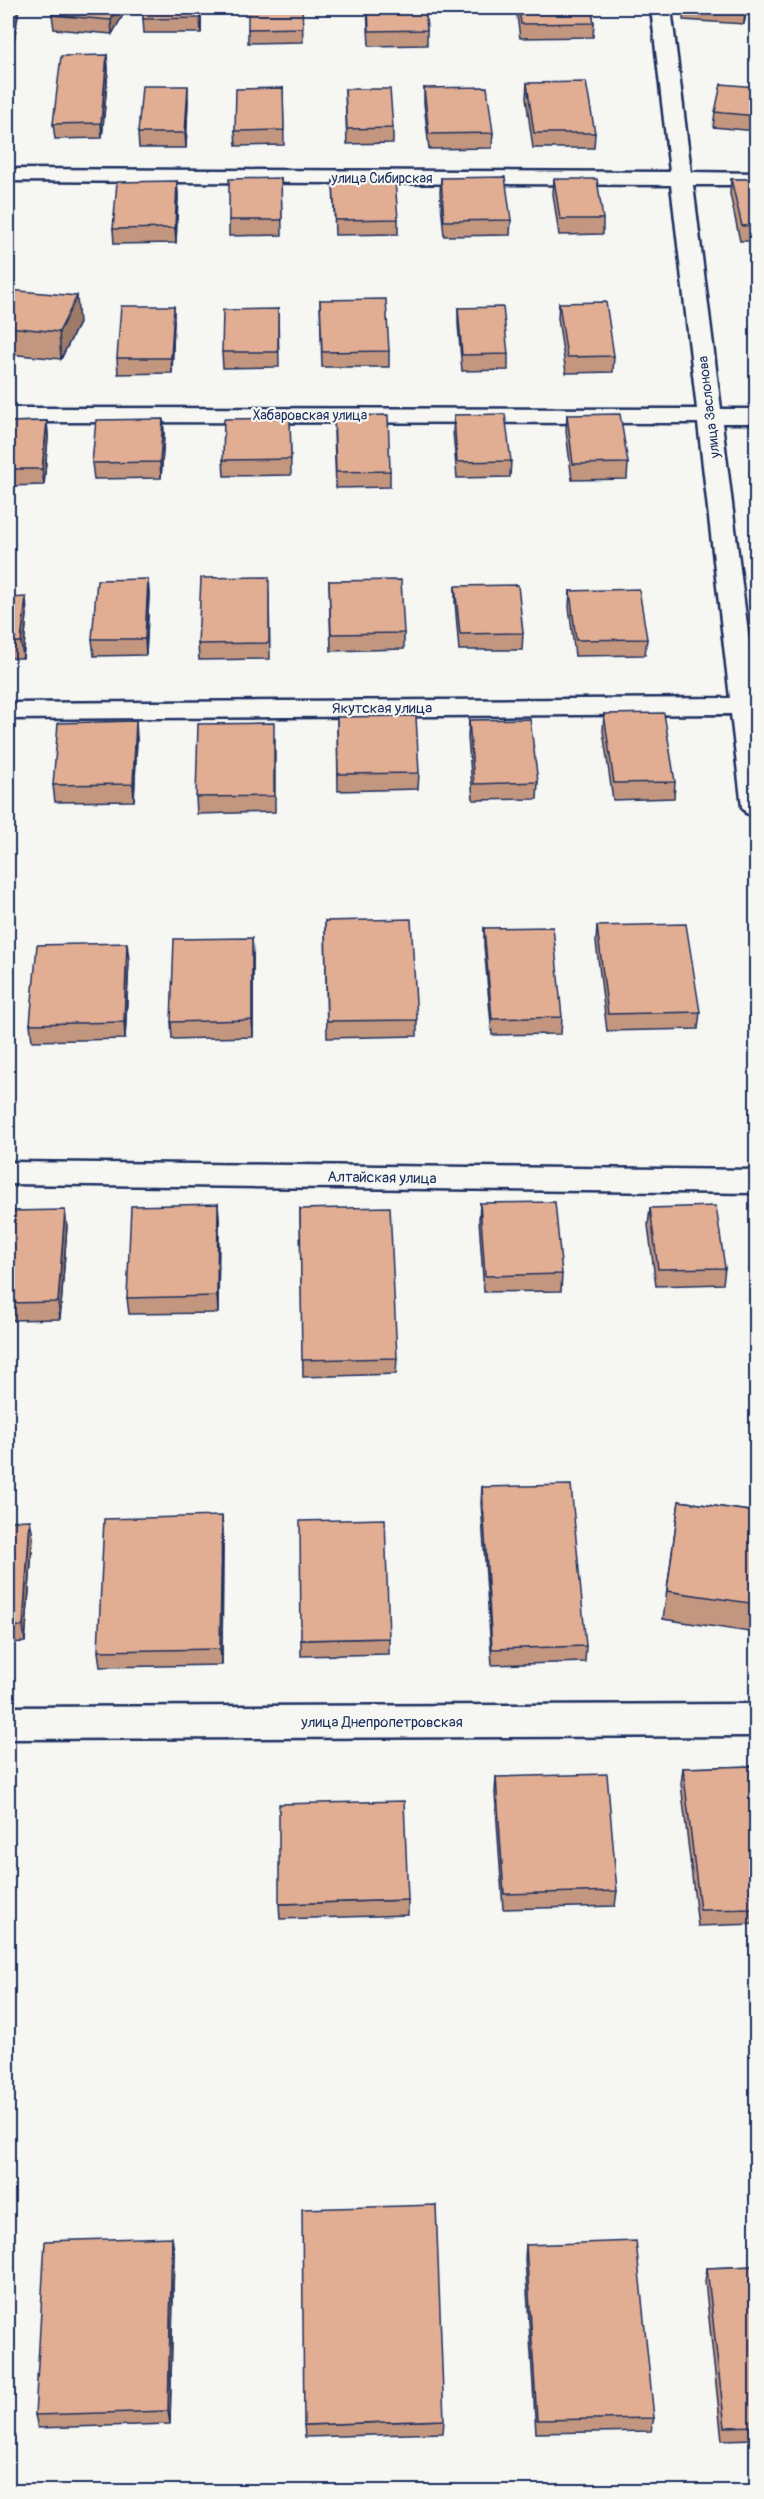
<svg xmlns="http://www.w3.org/2000/svg" width="764" height="2499" font-family="Pangolin,sans-serif">
<style>
.lines{fill:none;stroke-linecap:round;stroke-linejoin:round}
.lane-casing{stroke:#1b2f5e;stroke-width:5}
.street-casing{stroke:#1b2f5e;stroke-width:5}
.lane{fill:#f6f6f2;fill-rule:evenodd}
.street{fill:#f6f6f2;fill-rule:evenodd}
.wall{fill:#c2967f;stroke:#1b2f5e;stroke-width:1.5}
.shaded-wall{fill:#9e7a68;stroke:#1b2f5e;stroke-width:1.5}
.building{fill:#e1ae94;stroke:#1b2f5e;stroke-width:1.5}
.labels{text-anchor:middle;dominant-baseline:central;stroke-width:4.5;stroke-linejoin:round;paint-order:stroke}
.far-street-label{font-size:14px;fill:#1b2f5e;stroke:#f6f6f2}
.street-label{font-size:15px;fill:#1b2f5e;stroke:#f6f6f2}
</style>
<rect width="100%" height="100%" fill="#f6f6f2"/>
<filter id="ink" filterUnits="userSpaceOnUse"><feTurbulence type="fractalNoise" baseFrequency=".0167" numOctaves="2"/><feDisplacementMap in="SourceGraphic" scale="12" xChannelSelector="R" yChannelSelector="G"/><feConvolveMatrix kernelMatrix="1 2 1 2 8 2 1 2 1" color-interpolation-filters="sRGB"/></filter>
<g filter="url(#ink)">
<g class="lines">
<defs>
<path id="lane" d="M756,1704V1736L8,1739V1707Z"/>
<g id="street">
<path d="M651,8H671L691,172L756,173V185H693L721,409H756V423H722L756,698V816L746,813L742,807L731,714L8,719V703L730,698L698,423L8,422V408L697,409L671,185L8,181V169L670,172Z"/>
<path d="M8,1162L756,1170V1193L8,1184Z"/>
</g>
</defs>
<use href="#lane" class="lane-casing"/>
<use href="#street" class="street-casing"/>
<use href="#lane" class="lane"/>
<use href="#street" class="street"/>
</g>
<g class="wall">
<path d="M8,8H19L14,41H8Z"/>
<path d="M127,8L112,34L54,29L52,15Z"/>
<path d="M144,8H201V33H144L143,19Z"/>
<path d="M302,8L303,42L248,43V29Z"/>
<path d="M367,8H425L427,30V45L369,46Z"/>
<path d="M516,8H591L594,23L593,37L520,38Z"/>
<path d="M684,8H747L744,24L683,20Z"/>
<path d="M107,55L108,70L102,138L55,139L53,124Z"/>
<path d="M527,83L595,133L594,148H533L526,98Z"/>
<path d="M756,87V131L713,127L715,112Z"/>
<path d="M283,88L284,145L236,146L235,131Z"/>
<path d="M424,88L493,133L492,148L429,149L424,103Z"/>
<path d="M345,89L393,128V143L347,144Z"/>
<path d="M188,100L186,148H139L138,133Z"/>
<path d="M281,178L282,235L229,236V220Z"/>
<path d="M441,178L511,220L510,235L444,236L440,193Z"/>
<path d="M554,179L603,219V234L559,235L553,194Z"/>
<path d="M731,179H756V241H740L730,194Z"/>
<path d="M177,181L178,196L176,243L114,244L113,229Z"/>
<path d="M333,181L398,219V234L335,235Z"/>
<path d="M8,291L79,323L61,359L8,354Z"/>
<path d="M320,300L389,351V367H322Z"/>
<path d="M559,303L614,356L613,372L566,373L558,318Z"/>
<path d="M458,308L508,354V370L462,371L458,324Z"/>
<path d="M278,309L279,367L223,368L222,352Z"/>
<path d="M174,321L172,373L118,374L117,358Z"/>
<path d="M454,415L511,461L510,477L457,478L453,431Z"/>
<path d="M567,415L628,463L627,479L572,480L566,431Z"/>
<path d="M290,418L291,475L224,476L223,460Z"/>
<path d="M163,419L164,435L161,478L94,479L92,463Z"/>
<path d="M47,421L48,437L44,485L8,486V422Z"/>
<path d="M334,432L390,471V487L336,488Z"/>
<path d="M148,579L149,595L146,655L94,656L92,639Z"/>
<path d="M329,581L404,633V649L331,651Z"/>
<path d="M455,586L523,633L522,650H459L455,602Z"/>
<path d="M570,591L647,639L645,655L575,656L569,607Z"/>
<path d="M269,593L270,659L199,660L198,644Z"/>
<path d="M8,598L27,614L23,658H8Z"/>
<path d="M604,714L675,782L674,798L613,800L603,731Z"/>
<path d="M337,717L419,773L418,789L338,791Z"/>
<path d="M469,720L538,782L537,799L473,800L468,737Z"/>
<path d="M137,738L134,801L55,802L53,785Z"/>
<path d="M275,739V812L197,814L196,797Z"/>
<path d="M325,921L417,1020V1036L327,1038Z"/>
<path d="M597,926L700,1012L698,1029L607,1031L596,942Z"/>
<path d="M484,928L562,1017L561,1034L492,1035L484,945Z"/>
<path d="M253,954V1037L172,1039L171,1022Z"/>
<path d="M129,960L125,1039L32,1041L30,1024Z"/>
<path d="M480,1203L562,1274L561,1291L484,1292L479,1220Z"/>
<path d="M218,1204L219,1220L218,1313L129,1314L127,1298Z"/>
<path d="M650,1208L725,1268L723,1284L656,1286L648,1225Z"/>
<path d="M300,1209L397,1358L396,1374L303,1377Z"/>
<path d="M8,1211L67,1226L60,1319L8,1320Z"/>
<path d="M482,1487L586,1646L585,1662L492,1665L481,1503Z"/>
<path d="M679,1501L756,1512V1633L663,1619Z"/>
<path d="M222,1516L223,1532L222,1665L100,1667L98,1651Z"/>
<path d="M8,1521L33,1537L25,1642L8,1643Z"/>
<path d="M389,1638V1654L301,1656V1640Z"/>
<path d="M756,1766V1924L698,1926L681,1784L683,1768Z"/>
<path d="M496,1777L617,1891L615,1906L503,1909L495,1793Z"/>
<path d="M408,1900V1915L280,1919L279,1904Z"/>
<path d="M526,2245L654,2418L651,2431L536,2433L525,2259Z"/>
<path d="M174,2251L170,2424L38,2428L35,2415Z"/>
<path d="M756,2266V2439L722,2440L705,2281L707,2268Z"/>
<path d="M444,2420L443,2433L305,2437L304,2425Z"/>
</g>
<g class="shaded-wall">
<path d="M15,8H19L14,41L12,27Z"/>
<path d="M118,8H127L112,34L111,20Z"/>
<path d="M200,8H201V33L200,18Z"/>
<path d="M745,8H747L744,24L745,10Z"/>
<path d="M107,55L108,70L102,138L101,123Z"/>
<path d="M188,86V100L186,148L185,133Z"/>
<path d="M177,181L178,196L176,243L175,228Z"/>
<path d="M77,296L79,323L61,359L59,332Z"/>
<path d="M174,306V321L172,373L171,358Z"/>
<path d="M163,419L164,435L161,478L160,462Z"/>
<path d="M47,421L48,437L44,485L42,469Z"/>
<path d="M148,579L149,595L146,655L145,639Z"/>
<path d="M26,597L27,614L23,658L21,642Z"/>
<path d="M136,721L137,738L134,801L133,784Z"/>
<path d="M252,938L253,954V1037L252,1020Z"/>
<path d="M127,943L129,960L125,1039L124,1022Z"/>
<path d="M218,1204L219,1220L218,1313L217,1296Z"/>
<path d="M65,1210L67,1226L60,1319L58,1302Z"/>
<path d="M222,1516L223,1532L222,1665L220,1649Z"/>
<path d="M30,1520L33,1537L25,1642L23,1626Z"/>
<path d="M11,1782L13,1797L8,1878V1823Z"/>
<path d="M172,2237L174,2251L170,2424L168,2411Z"/>
</g>
<g class="building">
<path d="M8,8H15L12,27H8Z"/>
<path d="M57,8H118L111,20L52,15Z"/>
<path d="M144,8H200V18L143,19Z"/>
<path d="M248,8H302L303,28L248,29Z"/>
<path d="M368,8H425L427,30L369,31Z"/>
<path d="M519,8H591L594,23L521,24Z"/>
<path d="M714,8H745V10Z"/>
<path d="M107,55L101,123L53,124L61,56Z"/>
<path d="M586,82L595,133H534L527,83Z"/>
<path d="M721,84L756,87V116L715,112Z"/>
<path d="M142,86H188L185,133H138Z"/>
<path d="M487,87L493,133L429,134L424,88Z"/>
<path d="M283,88L284,130L235,131L236,89Z"/>
<path d="M345,89H390L393,128L347,129Z"/>
<path d="M505,177L511,220L444,221L441,178Z"/>
<path d="M281,178L282,220H229V179Z"/>
<path d="M554,179H597L603,219H560Z"/>
<path d="M731,179H756V225L742,226Z"/>
<path d="M395,180L398,219L335,220L333,181Z"/>
<path d="M177,181L175,228L113,229L117,182Z"/>
<path d="M8,290L77,296L59,332L8,327Z"/>
<path d="M386,299L389,351L322,352L320,300Z"/>
<path d="M606,302L614,356L567,357L559,303Z"/>
<path d="M121,306H174L171,358H117Z"/>
<path d="M503,307L508,354L462,355L458,308Z"/>
<path d="M278,309V352H222L223,310Z"/>
<path d="M505,414L511,461L457,462L454,415Z"/>
<path d="M620,414L628,463L573,464L567,415Z"/>
<path d="M388,415L390,471L336,472L334,416Z"/>
<path d="M290,418L291,459L223,460L224,419Z"/>
<path d="M163,419L160,462L92,463L96,420Z"/>
<path d="M47,421L42,469H8V422Z"/>
<path d="M269,577V643L198,644L201,578Z"/>
<path d="M148,579L145,639H92L97,580Z"/>
<path d="M401,580L404,633L331,634L329,581Z"/>
<path d="M518,585L523,633L460,634L455,586Z"/>
<path d="M639,589L647,639L576,640L570,591Z"/>
<path d="M26,597L21,642H8V598Z"/>
<path d="M664,713L675,782L614,783L604,714Z"/>
<path d="M416,716L419,773L338,774L337,717Z"/>
<path d="M530,719L538,782L474,784L469,720Z"/>
<path d="M136,721L133,784L53,785L58,723Z"/>
<path d="M274,723V796L196,797L198,724Z"/>
<path d="M411,919L417,1020L327,1021L325,921Z"/>
<path d="M686,924L700,1012L608,1014L597,926Z"/>
<path d="M553,927L562,1017L492,1019L484,928Z"/>
<path d="M252,938V1020L171,1022L174,939Z"/>
<path d="M127,943L124,1022L30,1024L37,945Z"/>
<path d="M555,1202L562,1274L485,1276L480,1203Z"/>
<path d="M218,1204L217,1296L127,1298L131,1206Z"/>
<path d="M716,1206L725,1268L658,1269L650,1208Z"/>
<path d="M390,1207L397,1358L302,1360L300,1209Z"/>
<path d="M65,1210L58,1302L8,1303V1211Z"/>
<path d="M571,1485L586,1646L492,1649L482,1487Z"/>
<path d="M679,1501L756,1512V1604L667,1591Z"/>
<path d="M222,1516L220,1649L98,1651L104,1519Z"/>
<path d="M385,1519L389,1638L301,1640L300,1521Z"/>
<path d="M30,1520L23,1626L8,1627V1521Z"/>
<path d="M756,1766V1909L700,1910L683,1768Z"/>
<path d="M607,1774L617,1891L504,1894L496,1777Z"/>
<path d="M8,1782H11L8,1823Z"/>
<path d="M404,1801L408,1900L279,1904V1804Z"/>
<path d="M436,2205L444,2420L304,2425L302,2209Z"/>
<path d="M172,2237L168,2411L35,2415L45,2241Z"/>
<path d="M636,2241L654,2418L537,2420L526,2245Z"/>
<path d="M756,2266V2426L725,2427L707,2268Z"/>
</g>
</g>
<g class="labels">
<g class="far-street-label">
<text x="382" y="178">улица Сибирская</text>
<text transform="translate(709 407) rotate(-97)">улица Заслонова</text>
<text x="310" y="415">Хабаровская улица</text>
</g>
<g class="street-label">
<text x="382" y="708">Якутская улица</text>
<text transform="translate(382 1178) rotate(1)">Алтайская улица</text>
<text x="382" y="1722">улица Днепропетровская</text>
</g>
</g>
<rect width="764" height="2499" fill="none" stroke="#f6f6f2" stroke-width="30"/>
<rect x="15" y="15" width="734" height="2469" fill="none" stroke="#1b2f5e" stroke-width="2" filter="url(#ink)"/>
</svg>
